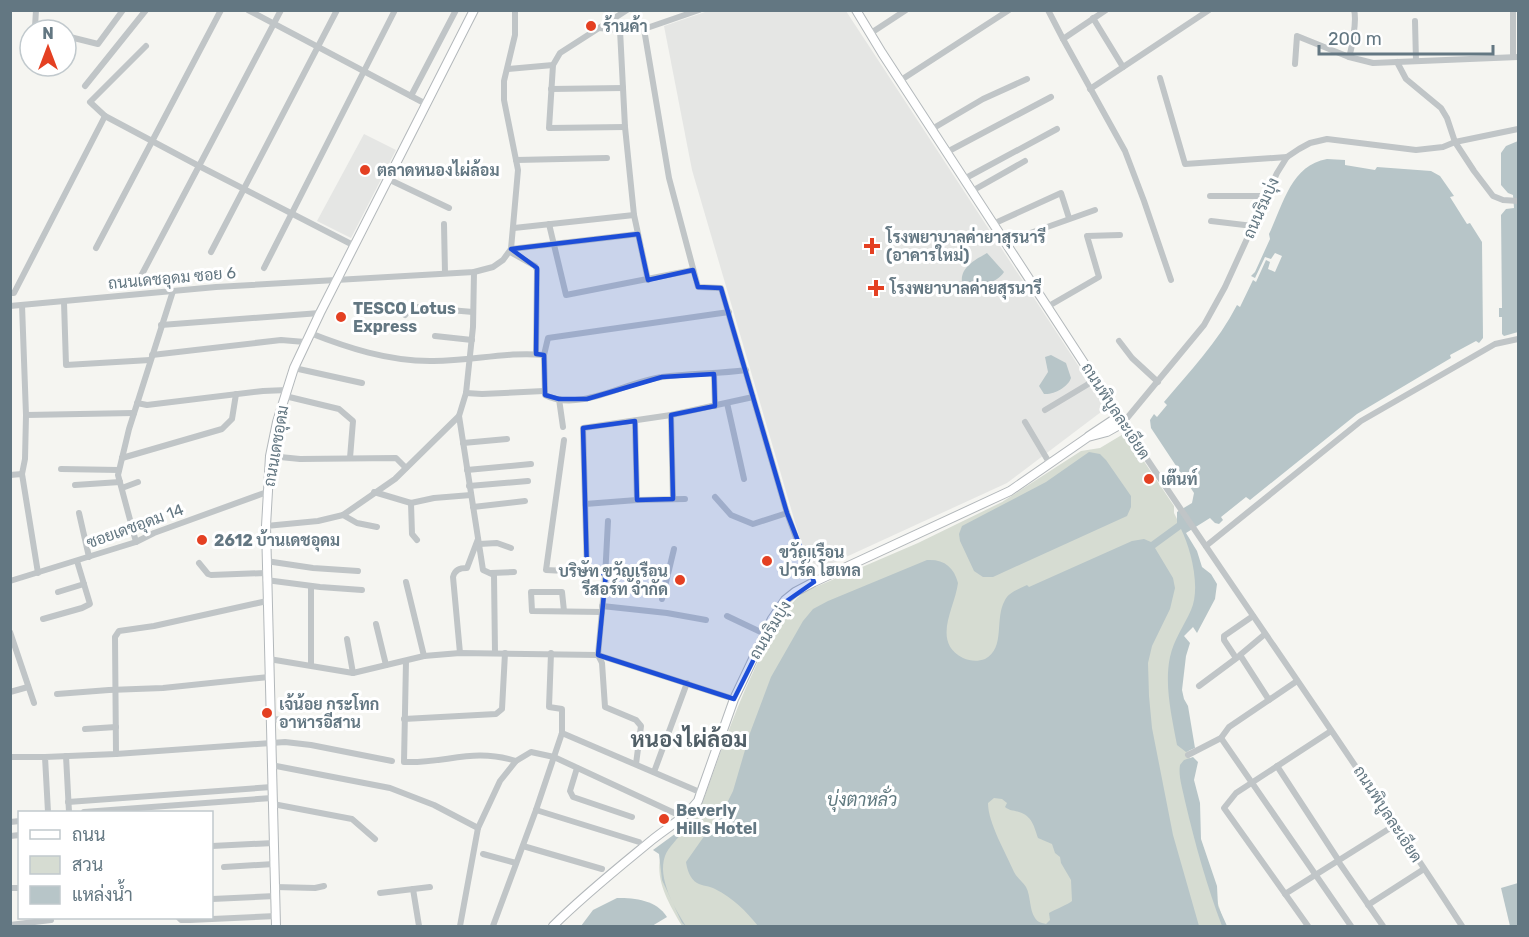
<svg xmlns="http://www.w3.org/2000/svg" width="1529" height="937" font-family="Rubik,Sarabun,sans-serif">
<style>
.built{fill:#e5e6e4}
.green{fill:#d6dcd2}
.water{fill:#b7c5c8;fill-rule:evenodd}
.lines{fill:none;stroke-linecap:round;stroke-linejoin:round}
.major-casing{stroke:#b3b8bb;stroke-width:10}
.minor{stroke:#c0c5c7;stroke-width:6}
.major{stroke:#fff;stroke-width:8}
.marked{fill:#1d4ed8;fill-opacity:0.2;stroke:#1d4ed8;stroke-width:4.5;stroke-linejoin:round}
.poi-dot{fill:#e44022;stroke:#fff;stroke-width:2}
.labels{text-anchor:middle;dominant-baseline:central;stroke-width:6;stroke-linejoin:round;paint-order:stroke}
.poi-label{font-size:16px;font-weight:bold;fill:#637782;stroke:#fff;text-anchor:start}
.street-label{font-size:16px;fill:#637782;stroke:#fff}
.water-label{font-size:18px;font-style:italic;fill:#5f797f;stroke:#fff}
.district-label{font-size:22px;font-weight:bold;fill:#515f67;stroke:#fff}
</style>
<rect width="100%" height="100%" fill="#f5f5f1"/>
<g class="built">
<path d="M708,11H846L1104,405L1101,412L1007,483L822,568L817,567L811,562L804,553L692,170L664,26Z"/>
<path d="M364,134L396,150L351,238L317,221Z"/>
</g>
<path class="green" d="M1125,433L1174,506V513L1187,539L1197,579V597L1173,657L1190,760L1194,826L1225,926H682C670,905 654,880 661,855L698,811L703,801C722,749 739,697 765,648C775,627 785,607 804,592L918,543L1002,502L1081,451L1100,448Z"/>
<g class="water">
<path d="M1518,141V332L1504,336L1502,334V317H1499V308H1502L1501,215L1506,209L1514,208L1513,195L1508,193L1501,185V153L1506,146Z"/>
<path d="M1327,159L1345,160V165L1375,170L1377,167L1431,171L1440,176L1454,196L1450,197L1467,224L1470,223L1482,242L1483,338L1479,343L1476,341L1450,355L1451,358L1357,414L1250,500L1246,497L1221,517L1223,520L1219,524L1215,523L1210,518L1186,533L1197,551L1202,567L1211,574L1217,584L1215,599L1197,633L1193,627L1184,636L1190,643L1186,656L1182,690L1184,699L1188,706L1195,748L1186,752L1177,745C1172,718 1164,685 1170,657C1174,639 1184,626 1191,610C1201,588 1191,549 1181,529L1155,548L1173,578L1175,588L1170,609L1152,646L1148,663L1149,696L1152,728L1173,835L1199,926H758C746,911 733,898 715,889C710,886 702,886 697,883C690,879 687,869 686,862L726,805L733,791L750,733L771,677L803,621L813,609L828,601L927,560C944,559 954,567 958,583C955,608 931,642 963,658C970,661 977,662 985,659C1006,648 994,619 1005,600C1009,592 1019,589 1027,585L1029,587L1132,541L1144,539L1151,542L1177,523V512L1192,503L1194,493L1151,428L1150,420L1154,414L1157,417L1167,405L1164,402C1190,371 1218,342 1237,305L1240,307L1253,280L1256,282L1266,260L1270,262L1268,269L1275,272L1282,256L1275,253L1271,259L1265,257L1255,278L1251,276L1255,272L1270,239L1269,234C1283,205 1291,165 1327,159ZM994,798L1002,799L1007,803L1005,807C1010,811 1013,810 1019,812C1032,816 1034,826 1038,838L1052,844L1055,853L1060,857L1061,863L1071,880L1072,901C1069,904 1054,910 1049,913L1050,920L1046,924C1042,923 1037,922 1035,918C1029,909 1031,896 1026,887C1023,882 1017,878 1014,872C1006,853 988,823 988,803Z"/>
<path d="M987,253L1004,272C996,284 980,286 967,287L962,283C960,267 975,260 987,253Z"/>
<path d="M1051,355L1066,363L1071,378C1068,387 1054,395 1044,394L1039,386L1048,372L1045,357Z"/>
<path d="M1089,452L1100,454L1106,460L1131,496V507L1127,516L993,577H983L974,571L960,541L959,534L962,526L1046,482Z"/>
<path d="M1193,757L1198,762L1194,780L1200,803L1201,839L1217,886L1218,906L1227,926H1222C1207,886 1195,844 1185,801C1183,790 1178,776 1180,765L1184,760Z"/>
<path d="M683,828L684,830C679,838 668,847 665,856C657,878 675,909 686,926L682,923L662,880L659,854L653,850Z"/>
<path d="M1518,883V926H1510L1501,888Z"/>
<path d="M617,898C636,898 656,900 667,917L652,926H581L593,910Z"/>
</g>
<g class="lines">
<defs>
<g id="major">
<path d="M1089,436L1119,416"/>
<path d="M276,926L266,526L270,456L277,422L294,368L320,313L474,10"/>
<path d="M553,926C584,895 618,868 652,840C668,827 685,818 698,801L734,699L772,619L785,600L795,592L814,582L1010,491L1088,437L1107,432L1123,423L882,53L856,10"/>
</g>
</defs>
<use href="#major" class="major-casing"/>
<g class="minor">
<path d="M36,10L35,27L46,30"/>
<path d="M248,10L426,104"/>
<path d="M281,10L199,166L353,245"/>
<path d="M1048,10L1063,39L1106,10"/>
<path d="M1513,10V57"/>
<path d="M1093,18L1123,67"/>
<path d="M1415,21L1416,61"/>
<path d="M599,28L620,30L644,29L699,10"/>
<path d="M644,29L669,178L698,287L721,288L787,513L804,559L814,582"/>
<path d="M620,30L625,127L634,215L648,280"/>
<path d="M871,33L906,10"/>
<path d="M66,36L98,44L123,10"/>
<path d="M1063,39L1125,151L1144,201L1171,280"/>
<path d="M1349,57C1352,48 1357,19 1354,10"/>
<path d="M1397,62L1406,79L1441,108L1447,118L1455,142L1474,171L1493,196L1503,200L1518,201"/>
<path d="M1295,64L1297,36L1349,57L1373,63L1518,57"/>
<path d="M553,65L549,128L625,127"/>
<path d="M508,69L553,65L560,53L627,10"/>
<path d="M1160,78L1185,164L1287,157"/>
<path d="M901,80L1009,10"/>
<path d="M85,86L146,10"/>
<path d="M551,89L623,88"/>
<path d="M1090,89L1209,10"/>
<path d="M411,96L456,10"/>
<path d="M105,116L90,102L146,46"/>
<path d="M932,129L983,99L1027,79"/>
<path d="M947,152L1051,97"/>
<path d="M516,160L607,158"/>
<path d="M388,179L449,208"/>
<path d="M964,179L1057,129"/>
<path d="M972,191L1025,161"/>
<path d="M1210,196H1267"/>
<path d="M1211,221L1253,226"/>
<path d="M444,224L445,273"/>
<path d="M549,224L566,295L693,270"/>
<path d="M993,224L1061,193L1069,218"/>
<path d="M514,228L634,215"/>
<path d="M1005,242L1095,210"/>
<path d="M96,248L221,10"/>
<path d="M511,249L638,234"/>
<path d="M211,252L337,10"/>
<path d="M510,252L535,266L537,270L536,354"/>
<path d="M264,268L395,10"/>
<path d="M10,293H14L105,116L199,166L141,276"/>
<path d="M64,302L66,365L150,360"/>
<path d="M22,305L26,415L25,459L22,474L38,573"/>
<path d="M10,306L216,287L474,272L493,267L503,260L511,249L518,170L504,100V81L515,35V10"/>
<path d="M1047,307L1099,277L1087,236L1120,235"/>
<path d="M729,312L548,338L544,355L545,395C579,413 627,381 662,377C690,373 718,374 746,370"/>
<path d="M405,315L411,308L415,307L473,312"/>
<path d="M161,325L320,313"/>
<path d="M310,333C348,348 388,361 430,361C468,362 507,351 544,355"/>
<path d="M435,336L472,340"/>
<path d="M1119,341L1132,358L1158,382"/>
<path d="M152,355L281,340L305,342"/>
<path d="M294,368L362,383"/>
<path d="M714,374L715,406"/>
<path d="M466,393L482,394L544,391"/>
<path d="M285,396L339,409L353,421L350,458"/>
<path d="M559,399L563,427"/>
<path d="M137,403L147,405L263,391L287,390"/>
<path d="M727,403L744,479"/>
<path d="M1045,410L1095,380"/>
<path d="M26,415L134,413"/>
<path d="M671,415L673,499"/>
<path d="M459,416L483,570L494,575L495,653"/>
<path d="M635,421L637,500"/>
<path d="M1025,422L1050,464"/>
<path d="M564,440L546,570L605,573"/>
<path d="M463,443L507,439"/>
<path d="M270,456L300,459L396,458L406,468"/>
<path d="M122,458L222,429L232,419L236,394"/>
<path d="M61,469L119,470"/>
<path d="M467,470L531,464"/>
<path d="M10,475L22,474"/>
<path d="M75,485L120,482"/>
<path d="M469,486L528,481"/>
<path d="M122,488L138,482"/>
<path d="M374,492L411,503L434,498L471,495"/>
<path d="M715,497L731,515L753,524L787,513"/>
<path d="M411,503L412,534L417,540"/>
<path d="M585,504L637,500L685,499"/>
<path d="M473,507L525,501"/>
<path d="M79,513L89,557"/>
<path d="M343,515L357,523L377,527"/>
<path d="M608,521L605,578L598,655L602,663L605,707L636,720L641,726L636,764"/>
<path d="M266,526L318,521L343,515L395,479L459,416L466,393L473,327L474,272"/>
<path d="M136,542L118,475L129,429L173,291"/>
<path d="M479,544L497,543L511,548"/>
<path d="M1206,546L1361,421L1495,344L1518,339"/>
<path d="M266,561L313,568L358,571"/>
<path d="M199,563L208,574L211,575L266,573"/>
<path d="M491,573L514,572"/>
<path d="M587,573L583,428L671,415L753,397"/>
<path d="M266,580L320,587L362,590"/>
<path d="M10,581L136,542L154,533L267,492"/>
<path d="M406,582L424,656"/>
<path d="M58,592L84,584"/>
<path d="M662,599L674,549"/>
<path d="M602,606L667,613L706,620"/>
<path d="M564,611L562,592H531L532,611L602,612"/>
<path d="M727,616L765,634"/>
<path d="M43,619L82,608L90,604L77,561"/>
<path d="M376,624L386,665"/>
<path d="M10,632L34,703"/>
<path d="M1265,634L1240,655L1269,700"/>
<path d="M347,639L353,673"/>
<path d="M460,653L453,577C455,570 459,568 467,568L478,539"/>
<path d="M1236,658L1224,640V636L1253,616"/>
<path d="M269,659L353,673L424,656L460,653L598,655L734,699"/>
<path d="M406,661L404,762C446,764 472,747 516,761"/>
<path d="M311,665V586"/>
<path d="M1199,686L1238,657"/>
<path d="M10,692L28,687"/>
<path d="M57,694L109,690L163,688L269,677"/>
<path d="M270,719L353,723"/>
<path d="M404,719L496,714L502,709L505,653"/>
<path d="M85,729L116,727"/>
<path d="M562,733L702,793"/>
<path d="M1221,738L1351,926"/>
<path d="M116,754L115,637L119,631L154,626L267,601"/>
<path d="M1188,755L1221,738L1229,727L1297,681"/>
<path d="M66,756L69,812"/>
<path d="M10,757H45"/>
<path d="M271,765L390,788L434,805L478,828"/>
<path d="M1277,766L1339,861"/>
<path d="M577,768L570,791L573,797L632,817"/>
<path d="M654,772L687,683"/>
<path d="M68,802L272,787"/>
<path d="M273,804L352,819L375,839"/>
<path d="M536,810L639,842"/>
<path d="M48,812L45,757L116,754L285,742L311,745L392,761"/>
<path d="M84,812L272,798"/>
<path d="M10,822L20,821"/>
<path d="M10,836L20,835"/>
<path d="M212,846L274,843"/>
<path d="M523,846L602,869"/>
<path d="M483,854L516,863"/>
<path d="M1338,861L1383,926"/>
<path d="M224,867L274,864"/>
<path d="M275,887L315,888L324,886"/>
<path d="M10,888H20"/>
<path d="M413,889L419,926"/>
<path d="M380,893L430,887"/>
<path d="M1285,894L1395,825"/>
<path d="M212,899L275,896"/>
<path d="M1368,905L1424,869"/>
<path d="M179,918L181,920H190L276,916"/>
<path d="M10,925L51,920"/>
<path d="M460,926L478,828L500,781L516,761L531,752L554,757L683,817"/>
<path d="M493,926L536,810L562,733V709L549,707L551,653"/>
<path d="M1308,926L1224,808L1236,793L1331,731"/>
<path d="M1462,926C1352,757 1235,592 1123,423L1204,325L1225,287L1277,173L1287,157L1299,149L1310,143L1327,139L1416,150L1443,147L1455,142L1518,129"/>
</g>
<use href="#major" class="major"/>
</g>
<path class="marked" d="M638,234L648,280L693,270L698,287L721,288L787,513L814,582L781,605L734,699L598,655L606,573H587L583,428L635,421L637,500L673,499L671,415L715,406L714,374L662,377L587,399H559L545,395L544,355L536,354L537,268L511,249Z"/>
<g class="poi-dot">
<circle cx="591" cy="26" r="6"/>
<circle cx="365" cy="170" r="6"/>
<path d="M869 237h6v6h6v6h-6v6h-6v-6h-6v-6h6z"/>
<path d="M873 279h6v6h6v6h-6v6h-6v-6h-6v-6h6z"/>
<circle cx="341" cy="317" r="6"/>
<circle cx="1149" cy="479" r="6"/>
<circle cx="202" cy="540" r="6"/>
<circle cx="767" cy="561" r="6"/>
<circle cx="680" cy="580" r="6"/>
<circle cx="267" cy="713" r="6"/>
<circle cx="664" cy="819" r="6"/>
</g>
<g class="labels">
<g class="poi-label">
<text x="603" y="26">ร้านค้า</text>
<text x="377" y="170">ตลาดหนองไผ่ล้อม</text>
<text x="886" y="237">โรงพยาบาลค่ายาสุรนารี<tspan x="886" dy="18">(อาคารใหม่)</tspan></text>
<text x="890" y="288">โรงพยาบาลค่ายสุรนารี</text>
<text x="353" y="308">TESCO Lotus<tspan x="353" dy="18">Express</tspan></text>
<text x="1161" y="479">เต๊นท์</text>
<text x="214" y="540">2612 บ้านเดชอุดม</text>
<text x="779" y="552">ขวัญเรือน<tspan x="779" dy="18">ปาร์ค โฮเทล</tspan></text>
<text x="668" y="571" text-anchor="end">บริษัท ขวัญเรือน<tspan x="668" dy="18">รีสอร์ท จำกัด</tspan></text>
<text x="279" y="704">เจ้น้อย กระโทก<tspan x="279" dy="18">อาหารอีสาน</tspan></text>
<text x="676" y="810">Beverly<tspan x="676" dy="18">Hills Hotel</tspan></text>
</g>
<g class="street-label">
<text transform="translate(1261 208) rotate(-66)">ถนนริมบุ่ง</text>
<text transform="translate(172 278) rotate(-5)">ถนนเดชอุดม ซอย 6</text>
<text transform="translate(1116 411) rotate(57)">ถนนพิบูลละเอียด</text>
<text transform="translate(276 446) rotate(-80)">ถนนเดชอุดม</text>
<text transform="translate(135 526) rotate(-20)">ซอยเดชอุดม 14</text>
<text transform="translate(770 630) rotate(-59)">ถนนริมบุ่ง</text>
<text transform="translate(1388 814) rotate(57)">ถนนพิบูลละเอียด</text>
</g>
<g class="water-label">
<text x="862" y="800">บุ่งตาหลั่ว</text>
</g>
<g class="district-label">
<text x="689" y="739">หนองไผ่ล้อม</text>
</g>
</g>
<rect width="1529" height="937" fill="none" stroke="#637782" stroke-width="24"/>
<rect x="18" y="811" width="195" height="108" fill="#ffffff" stroke="#c1c9cd" stroke-width="1.5"/>
<rect x="30" y="830" width="30" height="9" fill="#ffffff" stroke="#c1c9cd" stroke-width="1.5"/>
<text x="72" y="841" font-size="18" fill="#637782">ถนน</text>
<rect x="30" y="856" width="30" height="18" fill="#d6dcd2" stroke="#c1c9cd" stroke-width="1.5"/>
<text x="72" y="871" font-size="18" fill="#637782">สวน</text>
<rect x="30" y="886" width="30" height="18" fill="#b7c5c8" stroke="#c1c9cd" stroke-width="1.5"/>
<text x="72" y="901" font-size="18" fill="#637782">แหล่งน้ำ</text>
<g transform="translate(48 48)"><circle r="28" fill="#ffffff" stroke="#c1c9cd" stroke-width="1.5"/>
<path d="M0-4.5L10 22L0 15L-10 22Z" fill="#e44022"/>
<text y="-9" font-size="16" font-weight="bold" text-anchor="middle" fill="#637782">N</text>
</g>
<path d="M1319 45v9h174v-9" fill="none" stroke="#637782" stroke-width="3"/>
<text x="1328" y="45" font-size="18" fill="#637782" stroke="#ffffff" stroke-width="4.5" paint-order="stroke">200 m</text>
</svg>
